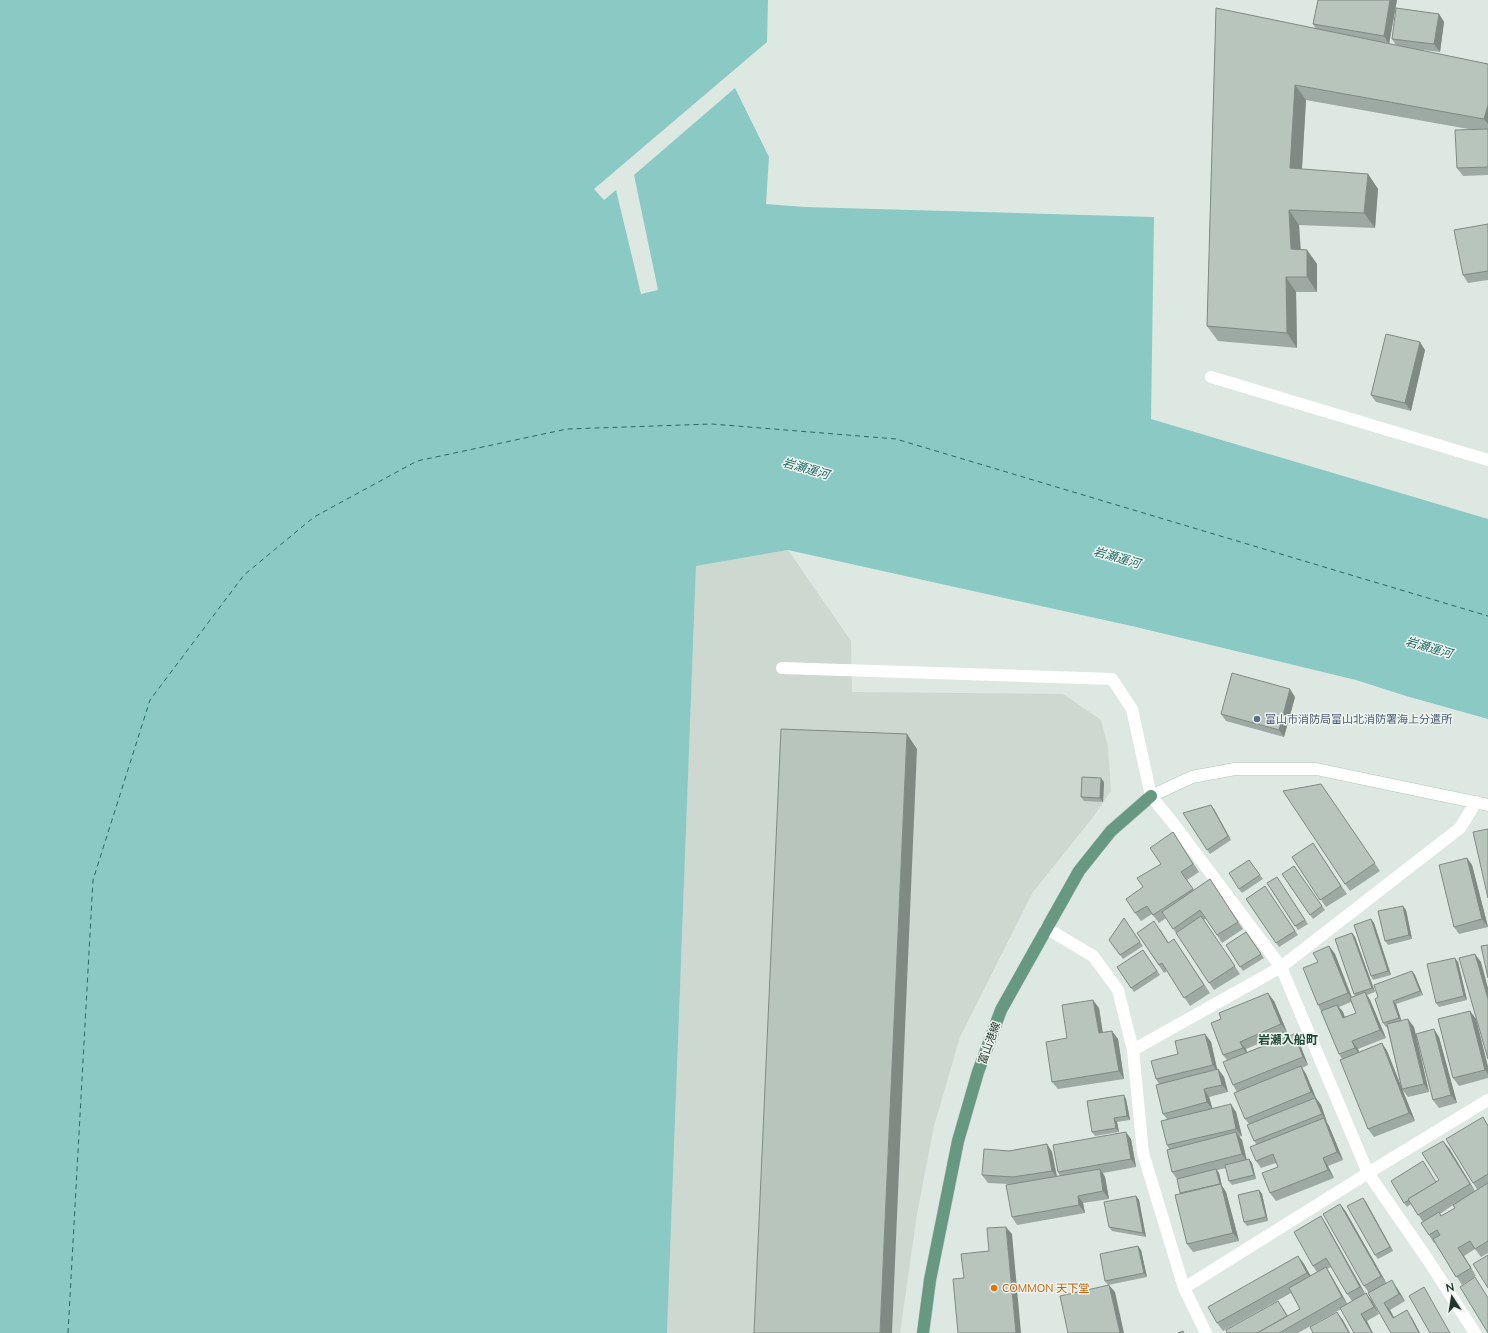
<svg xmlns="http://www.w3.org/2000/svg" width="1488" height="1333" font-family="Mulish,'Noto Sans JP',sans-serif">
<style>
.built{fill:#cdd8d0}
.water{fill:#8bc9c5}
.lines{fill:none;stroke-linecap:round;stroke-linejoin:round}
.ferry{stroke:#226b68;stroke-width:1;stroke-dasharray:5 4;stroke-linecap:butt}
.secondary-casing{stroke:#b3c7bb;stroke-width:13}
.primary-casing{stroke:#bcc3c0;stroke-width:13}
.lane{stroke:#fff;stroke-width:12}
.street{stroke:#fff;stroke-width:12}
.secondary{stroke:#fff;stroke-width:12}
.primary{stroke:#679982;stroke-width:12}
.wall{fill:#9da9a3;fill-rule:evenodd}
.shaded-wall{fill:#808a84}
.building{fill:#b7c5bd;stroke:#808a84}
.service-dot{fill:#5c6f8a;stroke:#eef5f0;stroke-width:1.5}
.food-dot{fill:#e8710a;stroke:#eef5f0;stroke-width:1.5}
.labels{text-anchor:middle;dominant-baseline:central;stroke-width:3;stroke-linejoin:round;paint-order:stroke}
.service-label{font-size:11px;fill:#4e5e75;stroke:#eef5f0;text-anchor:start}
.street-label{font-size:11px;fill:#21362c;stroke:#eef5f0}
.food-label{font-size:11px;fill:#c56008;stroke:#eef5f0;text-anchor:start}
.water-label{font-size:12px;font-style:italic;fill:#226b68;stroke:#eef5f0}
.neighbourhood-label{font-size:12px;font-weight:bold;fill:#204634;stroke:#eef5f0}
</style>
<rect width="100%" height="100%" fill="#dee8e2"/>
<path class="built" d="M788,550L851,641L852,692L1063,694L1101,720L1108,747L1111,791L1094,816L1033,892L960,1037L934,1126L917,1214L900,1333H667L696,566Z"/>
<path class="water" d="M0,0H768L767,42L594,189L604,200L616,190L641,294L658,290L634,175L735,88L769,157L766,204L804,207L1154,217L1151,419L1488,519V719L1406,696L1356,680L1136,627L788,550L696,566L667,1333H0Z"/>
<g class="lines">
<path class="ferry" d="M68,1333L93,880L150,700L244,575L314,517L417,461L567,429L712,424L896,439L1488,616"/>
<defs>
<path id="secondary" d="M1151,796L1192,777L1235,769H1316L1488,805"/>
<path id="primary" d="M923,1333L930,1280L958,1141L978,1072L1001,1010L1079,871L1111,831L1151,796"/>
</defs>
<use href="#secondary" class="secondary-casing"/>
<use href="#primary" class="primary-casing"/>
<path class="lane" d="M782,668L1112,679L1132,709L1151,796"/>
<g class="street">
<path d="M1211,377L1488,460"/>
<path d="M1151,796L1173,823L1281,967L1368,1173L1428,1260L1475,1333"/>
<path d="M1046,928L1093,956L1118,990L1133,1050L1143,1153L1184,1288L1206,1333"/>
<path d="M1133,1050L1281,967L1460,828L1476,802"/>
<path d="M1184,1288L1368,1173L1488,1100"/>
</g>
<use href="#secondary" class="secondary"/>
<use href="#primary" class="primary"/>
</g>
<g class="wall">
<path d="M1318,0H1397L1389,44L1396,45L1392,39L1439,14L1444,22L1440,52L1415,49L1488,64V175L1463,176L1457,168L1474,130L1306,100L1302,169L1368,174L1378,189L1375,228L1299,225L1301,249L1307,250L1317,264V292H1296L1297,348L1218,341L1207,326L1216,8L1316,29L1313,24Z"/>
<path d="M1488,224V280L1468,283L1463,275Z"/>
<path d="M1425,350L1411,411L1376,402L1371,395Z"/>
<path d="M1295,697L1284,737L1226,721L1221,714Z"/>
<path d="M1104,782L1103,802L1084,801L1081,797Z"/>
<path d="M1321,784L1380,871L1350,891L1345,884Z"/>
<path d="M1214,809L1231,840L1210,854L1183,813Z"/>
<path d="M1173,832L1199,872L1187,880L1194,890L1210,879L1243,929L1222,943L1206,918L1204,920L1240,974L1214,990L1166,918L1159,923L1152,914L1141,921L1135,913L1143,887L1161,864Z"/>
<path d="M1313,843L1347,894L1326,907L1292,857Z"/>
<path d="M1467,858L1472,865L1488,927L1459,934L1454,927Z"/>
<path d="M1249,860L1263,879L1242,893L1239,889Z"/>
<path d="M1294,866L1325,910L1313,919L1282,874Z"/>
<path d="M1277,877L1308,924L1298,930L1267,883Z"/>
<path d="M1265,886L1298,935L1279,947L1246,899Z"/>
<path d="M1406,910L1412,939L1388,945L1385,941Z"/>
<path d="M1124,918L1143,946L1123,959L1109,940Z"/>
<path d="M1371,919L1374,923L1391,975L1373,980L1371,976Z"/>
<path d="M1160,929L1169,943L1174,939L1210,993L1190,1006L1167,971L1164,973L1137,933Z"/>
<path d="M1246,932L1264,958L1243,971L1226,945Z"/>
<path d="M1352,933L1355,937L1375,992L1367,995L1370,1000L1386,1038L1358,1049L1359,1052L1382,1043L1387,1051L1415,1121L1374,1137L1368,1129L1342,1059L1339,1054L1321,1011L1318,1005V962L1329,946L1335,954L1352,997L1355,996L1354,994ZM1351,1002L1356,1013L1344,1017L1343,1012L1339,1007Z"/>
<path d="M1143,950L1160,975L1134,992L1117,967Z"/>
<path d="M1458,962L1467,1000L1439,1007L1436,1003Z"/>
<path d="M1412,971L1415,975L1423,995L1396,1004L1401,1021L1414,1027L1429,1092L1408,1097L1402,1089L1387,1027H1386L1383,1023L1378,997Z"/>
<path d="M1274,1001L1287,1032L1246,1049L1247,1052L1294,1034L1299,1042L1308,1065L1302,1068L1306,1074L1316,1098L1321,1105L1327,1122L1329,1126L1343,1160L1328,1166L1334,1178L1276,1201L1270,1193L1278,1167L1276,1163L1261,1168L1256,1161L1257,1145L1254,1141L1249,1124L1245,1119L1237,1092L1233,1085L1227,1060L1223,1055Z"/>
<path d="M1099,1008L1103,1033L1118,1039L1124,1079L1058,1089L1052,1082L1067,1038Z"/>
<path d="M1470,1011L1476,1019L1488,1067V1078L1459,1086L1453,1078Z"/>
<path d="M1205,1034L1211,1042L1217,1069H1218L1224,1077L1228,1092L1209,1097L1212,1108L1236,1112L1242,1136L1239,1137L1242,1140L1247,1160L1249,1159L1252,1163L1256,1179L1232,1185L1229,1181L1226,1168L1217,1170L1219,1173L1222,1186L1226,1192L1239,1241L1193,1252L1187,1244L1180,1193L1177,1179L1172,1172L1169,1149L1167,1145V1119L1163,1114L1159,1084L1156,1079L1178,1054Z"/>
<path d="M1439,1037L1457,1103L1439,1108L1433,1100Z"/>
<path d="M1126,1099L1130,1120L1117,1122L1119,1132L1095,1136L1092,1132Z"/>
<path d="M1483,1117L1488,1125V1253L1481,1257L1475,1249L1464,1256L1476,1276L1462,1285L1435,1243H1434L1429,1235L1423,1222L1411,1204L1407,1207L1404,1203L1439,1180L1449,1148L1475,1191L1477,1189L1473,1183ZM1453,1205L1455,1208L1441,1216L1440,1214Z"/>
<path d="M1131,1139L1136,1167L1103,1173L1105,1177L1109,1199L1083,1203L1085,1213L1017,1225L1012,1217L1009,1184L988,1183L982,1175L1009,1151L1047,1144L1052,1152L1057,1176H1060L1058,1172Z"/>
<path d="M1259,1190L1262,1194L1268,1221L1247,1226L1244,1222Z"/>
<path d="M1136,1196L1139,1200L1146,1237L1112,1231L1109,1227Z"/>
<path d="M1366,1202L1393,1251L1378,1259L1375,1255Z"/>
<path d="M1340,1204L1346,1212L1386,1283L1397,1288L1405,1301L1390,1310L1394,1317L1412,1318L1420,1333H1391L1369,1293L1364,1286Z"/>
<path d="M1321,1216L1326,1224L1365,1294L1372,1301L1379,1314L1367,1321L1341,1309L1298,1333H1227L1281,1305L1288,1316L1300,1309L1291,1293L1223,1331L1217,1323L1298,1256L1304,1264L1310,1276L1317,1272L1313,1266ZM1331,1267L1347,1294L1352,1301L1347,1304L1331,1275L1327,1269Z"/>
<path d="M1138,1246L1141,1250L1147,1277L1108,1285L1105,1281Z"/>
</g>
<g class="shaded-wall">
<path d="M1390,0H1397L1389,44L1384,36Z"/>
<path d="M1439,14L1444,22L1440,52L1434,44Z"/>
<path d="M1295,85L1306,100L1301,183L1290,168Z"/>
<path d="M1488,105V124L1484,119Z"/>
<path d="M1368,174L1378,189L1375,228L1364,213Z"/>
<path d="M1289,210L1299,225L1301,264L1291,249Z"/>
<path d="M1307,250L1317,264V292L1307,277Z"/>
<path d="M1286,277L1296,292L1297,348L1287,333Z"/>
<path d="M1420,342L1425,350L1411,411L1405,403Z"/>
<path d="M1290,689L1295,697L1284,737L1279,730Z"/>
<path d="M907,734L917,749L892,1333H880Z"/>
<path d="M1101,778L1104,782L1103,802L1100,798Z"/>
<path d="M1211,805L1214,809L1231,840L1228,836Z"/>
<path d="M1467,858L1472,865L1488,927L1482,919Z"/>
<path d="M1403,906L1406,910L1412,939L1409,935Z"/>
<path d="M1371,919L1374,923L1391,975L1388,971Z"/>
<path d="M1352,933L1355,937L1375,992L1372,988Z"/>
<path d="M1329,946L1335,954L1353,1001L1348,993Z"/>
<path d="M1475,954L1481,962L1488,988V999Z"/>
<path d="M1455,958L1458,962L1467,1000L1464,996Z"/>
<path d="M1412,971L1415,975L1423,995L1420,991Z"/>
<path d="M1365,992L1370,1000L1386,1038L1380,1030Z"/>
<path d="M1268,993L1274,1001L1287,1032L1281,1024Z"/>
<path d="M1093,1000L1099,1008L1104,1041L1099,1033Z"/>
<path d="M1393,1001L1396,1004L1402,1022L1399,1018Z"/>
<path d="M1337,1005L1343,1012L1348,1025L1343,1018Z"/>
<path d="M1470,1011L1476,1019L1488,1067V1074L1485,1070Z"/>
<path d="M1408,1019L1414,1027L1429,1092L1424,1084Z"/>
<path d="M1434,1029L1439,1037L1457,1103L1451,1095Z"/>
<path d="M1112,1031L1118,1039L1124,1079L1119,1071Z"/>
<path d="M1205,1034L1211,1042L1218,1073L1213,1065Z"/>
<path d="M1294,1034L1299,1042L1308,1065L1303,1057Z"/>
<path d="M1352,1041L1358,1049L1360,1056L1355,1048Z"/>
<path d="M1240,1042L1246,1049L1248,1056L1243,1048Z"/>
<path d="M1382,1043L1387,1051L1415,1121L1409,1113Z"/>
<path d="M1301,1066L1306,1074L1316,1098L1321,1105L1327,1122L1322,1114L1316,1099L1311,1092Z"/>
<path d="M1218,1069L1224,1077L1228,1092L1222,1085Z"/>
<path d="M1204,1089L1209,1097L1213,1110L1207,1102Z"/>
<path d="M1124,1095L1126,1099L1130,1120L1127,1116Z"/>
<path d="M1231,1104L1236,1112L1242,1136L1236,1129Z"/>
<path d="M1114,1118L1117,1122L1119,1132L1116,1128Z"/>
<path d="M1324,1118L1329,1126L1343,1160L1337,1152Z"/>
<path d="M1126,1132L1131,1139L1136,1167L1131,1159Z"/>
<path d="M1236,1132L1242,1140L1247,1162L1242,1154Z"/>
<path d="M1443,1141L1449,1148L1475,1191L1470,1184Z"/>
<path d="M1047,1144L1052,1152L1057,1178L1052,1171Z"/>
<path d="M1323,1158L1328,1166L1334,1178L1328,1170Z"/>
<path d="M1249,1159L1252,1163L1256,1179L1254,1175Z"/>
<path d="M1100,1169L1105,1177L1109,1199L1103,1191Z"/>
<path d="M1216,1169L1219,1173L1222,1186L1226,1192L1239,1241L1233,1233Z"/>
<path d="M1259,1190L1262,1194L1268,1221L1266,1217Z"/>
<path d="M1078,1196L1083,1203L1085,1213L1079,1205Z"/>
<path d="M1136,1196L1139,1200L1146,1237L1143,1233Z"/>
<path d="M1363,1198L1366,1202L1393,1251L1390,1247Z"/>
<path d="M1340,1204L1346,1212L1387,1284L1381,1276Z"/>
<path d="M1321,1216L1326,1224L1366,1295L1360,1287Z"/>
<path d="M1006,1227L1012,1234L1021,1333H1016Z"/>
<path d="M1138,1246L1141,1250L1147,1277L1144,1273Z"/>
<path d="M1458,1248L1464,1256L1476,1276L1471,1268Z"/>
<path d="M1298,1256L1304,1264L1313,1280L1307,1273Z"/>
<path d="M1326,1267L1331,1275L1348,1305L1342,1297Z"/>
<path d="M1392,1280L1397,1288L1405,1301L1399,1294Z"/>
<path d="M1109,1285L1115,1292L1124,1333H1120Z"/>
<path d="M1366,1293L1372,1301L1379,1314L1374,1307Z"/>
<path d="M1384,1303L1390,1310L1398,1326L1393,1318Z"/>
<path d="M1407,1310L1412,1318L1420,1333H1419Z"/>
<path d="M1337,1312L1343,1320L1350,1333H1349Z"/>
<path d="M1361,1314L1367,1321L1373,1333H1372Z"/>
</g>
<g class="building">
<path d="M1318,0H1390L1384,36L1313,24Z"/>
<path d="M1216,8L1488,64V105L1484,119L1295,85L1290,168L1368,174L1364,213L1289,210L1291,249L1307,250V277H1286L1287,333L1207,326Z"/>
<path d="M1396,8L1439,14L1434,44L1392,39Z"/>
<path d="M1488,129V167L1457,168L1455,130Z"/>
<path d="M1488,224V271L1463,275L1454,230Z"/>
<path d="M1386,334L1420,342L1405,403L1371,395Z"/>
<path d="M1232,673L1290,689L1279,730L1221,714Z"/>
<path d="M781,729L907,734L880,1333H754Z"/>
<path d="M1082,777L1101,778L1100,798L1081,797Z"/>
<path d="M1321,784L1375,863L1345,884L1283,791Z"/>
<path d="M1211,805L1228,836L1207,850L1183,813Z"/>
<path d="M1488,829V898L1473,832Z"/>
<path d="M1173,832L1193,864L1181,872L1193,889L1153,915L1147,906L1135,913L1126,899L1143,887L1137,878L1161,864L1150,848Z"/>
<path d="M1313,843L1341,886L1320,900L1292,857Z"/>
<path d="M1467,858L1482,919L1454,927L1439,865Z"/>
<path d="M1249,860L1260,875L1239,889L1229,873Z"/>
<path d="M1294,866L1322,906L1310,915L1282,874Z"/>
<path d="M1277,877L1305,920L1295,926L1267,883Z"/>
<path d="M1210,879L1238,922L1217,935L1200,910L1173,929L1162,912Z"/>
<path d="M1265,886L1295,931L1276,943L1246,899Z"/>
<path d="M1403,906L1409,935L1385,941L1378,911Z"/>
<path d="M1201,916L1235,966L1209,983L1176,933Z"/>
<path d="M1124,918L1140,942L1120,955L1109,940Z"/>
<path d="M1371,919L1388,971L1371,976L1354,925Z"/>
<path d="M1154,921L1168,943L1174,939L1204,985L1184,998L1162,963L1159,965L1137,933Z"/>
<path d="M1246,932L1261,954L1240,967L1226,945Z"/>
<path d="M1352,933L1372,988L1354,994L1335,939Z"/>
<path d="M1488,945V978L1481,946Z"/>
<path d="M1329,946L1348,993L1318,1005L1303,968L1318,962L1313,953Z"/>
<path d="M1143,950L1157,971L1131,988L1117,967Z"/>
<path d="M1475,954L1488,999V1059L1459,958Z"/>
<path d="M1455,958L1464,996L1436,1003L1427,964Z"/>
<path d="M1412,971L1420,991L1393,1001L1399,1018L1383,1023L1375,999L1378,997L1374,985Z"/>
<path d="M1365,992L1380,1030L1352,1041L1355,1048L1339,1054L1321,1011L1337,1005L1343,1018L1356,1013L1350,998Z"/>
<path d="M1268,993L1281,1024L1240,1042L1243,1048L1223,1055L1211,1023L1221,1019L1219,1013Z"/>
<path d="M1093,1000L1099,1033L1112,1031L1119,1071L1052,1082L1046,1042L1067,1038L1062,1005Z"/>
<path d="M1470,1011L1485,1070L1453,1078L1438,1019Z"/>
<path d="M1408,1019L1424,1084L1402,1089L1387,1024Z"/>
<path d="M1434,1029L1451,1095L1433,1100L1416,1034Z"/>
<path d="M1205,1034L1213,1065L1156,1079L1151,1061L1178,1054L1175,1041Z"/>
<path d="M1294,1034L1303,1057L1233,1085L1223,1062Z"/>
<path d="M1382,1043L1409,1113L1368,1129L1340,1060Z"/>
<path d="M1301,1066L1311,1092L1245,1119L1234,1093Z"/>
<path d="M1218,1069L1222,1085L1204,1089L1207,1102L1163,1114L1156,1085Z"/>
<path d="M1124,1095L1127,1116L1114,1118L1116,1128L1092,1132L1087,1101Z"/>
<path d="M1315,1098L1322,1114L1254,1141L1247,1125Z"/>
<path d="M1231,1104L1236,1129L1167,1145L1161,1121Z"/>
<path d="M1483,1117L1488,1126V1174L1473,1183L1446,1139Z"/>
<path d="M1324,1118L1337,1152L1323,1158L1328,1170L1270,1193L1262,1173L1278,1167L1273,1154L1256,1161L1250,1147Z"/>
<path d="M1126,1132L1131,1159L1058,1172L1053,1145Z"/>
<path d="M1236,1132L1242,1154L1172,1172L1167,1150Z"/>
<path d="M1443,1141L1470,1184L1418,1215L1408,1199L1439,1180L1422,1153Z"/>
<path d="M1047,1144L1052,1171L1013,1177L982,1175L984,1149L1009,1151Z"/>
<path d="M1249,1159L1254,1175L1229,1181L1225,1165Z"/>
<path d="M1423,1161L1436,1182L1408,1199L1409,1200L1404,1203L1391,1181Z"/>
<path d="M1100,1169L1103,1191L1078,1196L1079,1205L1012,1217L1006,1185Z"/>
<path d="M1216,1169L1220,1184L1180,1193L1177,1179Z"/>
<path d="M1488,1183V1241L1475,1249L1470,1241L1458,1248L1471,1268L1456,1277L1433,1239L1440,1235L1437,1230L1429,1235L1421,1223L1439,1212L1441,1216L1455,1208L1453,1205Z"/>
<path d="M1221,1184L1233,1233L1187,1244L1175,1195Z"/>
<path d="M1259,1190L1266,1217L1244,1222L1238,1195Z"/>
<path d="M1136,1196L1143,1233L1109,1227L1104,1202Z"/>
<path d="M1363,1198L1390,1247L1375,1255L1347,1206Z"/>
<path d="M1340,1204L1381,1276L1364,1286L1323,1214Z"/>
<path d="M1321,1216L1360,1287L1347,1294L1326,1258L1313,1266L1294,1232Z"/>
<path d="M1006,1227L1016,1333H958L953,1279L964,1278L961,1254L989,1251L987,1228Z"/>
<path d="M1138,1246L1144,1273L1105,1281L1100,1254Z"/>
<path d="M1488,1255V1288L1473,1264Z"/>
<path d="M1298,1256L1307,1273L1217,1323L1208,1307Z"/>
<path d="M1326,1267L1342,1297L1279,1333H1257L1300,1309L1289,1288Z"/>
<path d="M1475,1277L1488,1298V1333L1460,1287Z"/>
<path d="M1392,1280L1399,1294L1384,1303L1393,1318L1407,1310L1419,1333H1391L1368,1293Z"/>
<path d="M1109,1285L1120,1333H1068L1060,1296Z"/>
<path d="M1424,1287L1450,1333H1430L1409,1296Z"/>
<path d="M1366,1293L1374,1307L1361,1314L1372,1333H1354L1340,1308Z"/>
<path d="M1278,1301L1287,1316L1257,1333H1227L1226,1330Z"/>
<path d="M1337,1312L1349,1333H1313L1310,1327Z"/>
<path d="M1183,1331L1184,1333H1178Z"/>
</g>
<circle class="service-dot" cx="1257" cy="719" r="4"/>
<circle class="food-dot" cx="994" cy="1288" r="4"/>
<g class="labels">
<g class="service-label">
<text x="1265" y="719">富山市消防局富山北消防署海上分遣所</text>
</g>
<g class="street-label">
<text transform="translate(989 1043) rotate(-70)">富山港線</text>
</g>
<g class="food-label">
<text x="1002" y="1288">COMMON 天下堂</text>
</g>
<g class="water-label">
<text transform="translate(806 468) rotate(16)">岩瀬運河</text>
<text transform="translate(1117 557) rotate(16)">岩瀬運河</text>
<text transform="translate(1429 647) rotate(16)">岩瀬運河</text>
</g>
<g class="neighbourhood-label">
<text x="1288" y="1039">岩瀬入船町</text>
</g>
</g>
<g transform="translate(1452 1297) rotate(348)" stroke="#eef5f0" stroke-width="3" paint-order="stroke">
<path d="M0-3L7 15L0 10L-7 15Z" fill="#21362c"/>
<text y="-6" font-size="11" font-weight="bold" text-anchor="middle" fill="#21362c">N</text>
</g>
</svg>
